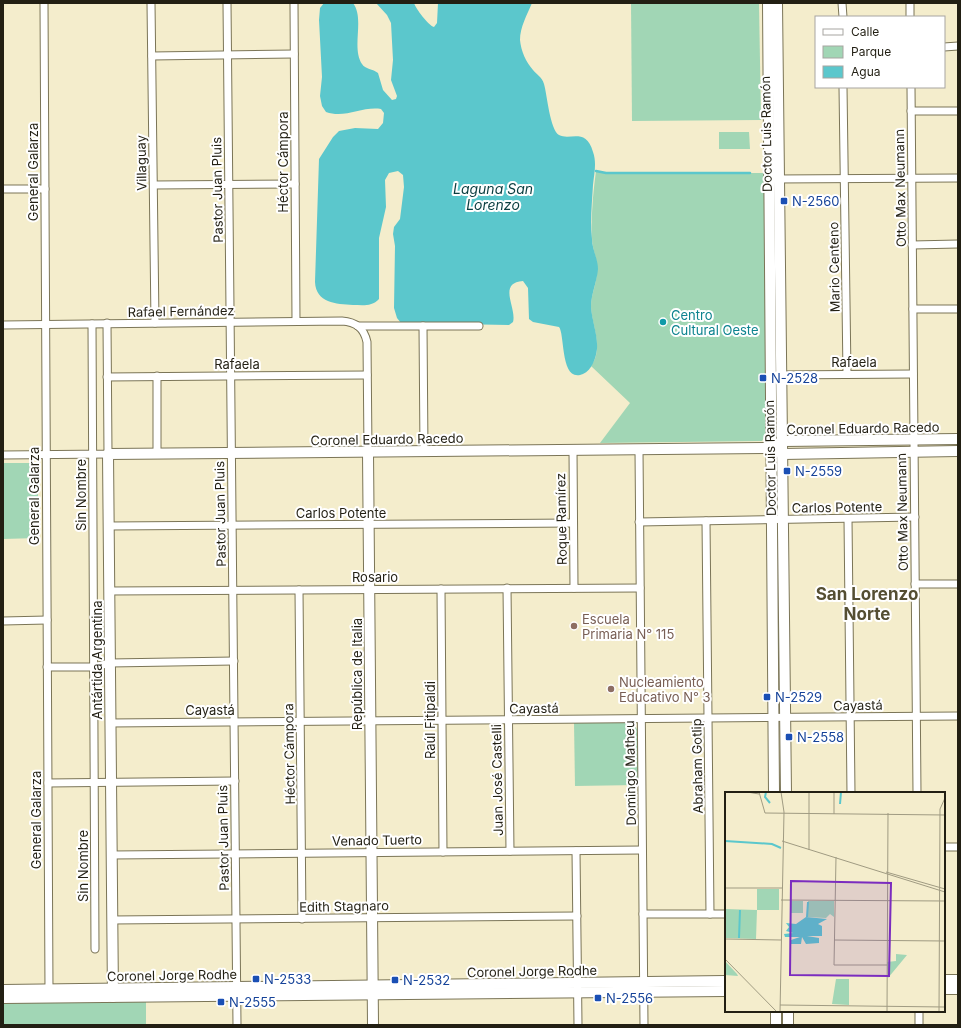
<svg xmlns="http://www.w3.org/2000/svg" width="961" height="1028" font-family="Inter,sans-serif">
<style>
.green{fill:#a1d6b5}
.water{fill:#5bc7cc}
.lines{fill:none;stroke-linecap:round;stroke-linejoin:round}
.stream{stroke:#5bc7cc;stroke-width:2.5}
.street-casing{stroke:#7b7557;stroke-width:9}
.secondary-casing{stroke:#7b7557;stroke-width:12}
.street{stroke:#fff;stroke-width:7}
.secondary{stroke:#fff;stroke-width:10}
.transit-dot{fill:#1a4fb4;stroke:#fff;stroke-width:1.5}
.culture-dot{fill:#0f9aa8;stroke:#fff;stroke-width:1.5}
.education-dot{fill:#8d6e63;stroke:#fff;stroke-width:1.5}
.labels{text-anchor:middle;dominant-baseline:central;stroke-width:4;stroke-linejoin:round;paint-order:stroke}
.street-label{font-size:13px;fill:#221f13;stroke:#fff}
.transit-label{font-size:13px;fill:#164399;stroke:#fff;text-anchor:start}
.culture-label{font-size:13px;fill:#0d838f;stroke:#fff;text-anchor:start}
.education-label{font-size:13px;fill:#785e54;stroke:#fff;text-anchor:start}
.water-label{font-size:14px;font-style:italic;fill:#0a3e40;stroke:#fff}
.district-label{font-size:17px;font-weight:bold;fill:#544e32;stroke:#fff}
.inset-river{fill:none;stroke:#5bc7cc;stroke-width:2}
.inset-road{fill:none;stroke:#a09b82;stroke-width:1}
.view{fill:#7b2cbf;fill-opacity:0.15;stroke:#7b2cbf;stroke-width:2}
.inset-edge{fill:none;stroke:#221f13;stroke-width:2}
</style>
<rect width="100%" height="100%" fill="#f4edcc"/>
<g class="green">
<path d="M631,3H759L761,120L632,121Z"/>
<path d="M719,132H749L750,149H719Z"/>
<path d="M596,171L606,173H764L767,434L762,441L600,443L630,403L591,366C604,348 592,326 591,307C591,294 597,283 597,271C598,260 592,249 592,238C591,216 593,193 596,171Z"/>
<path d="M3,463H38V538L3,539Z"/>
<path d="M779,531L781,707H779L776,532Z"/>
<path d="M574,723H629L635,726L638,731V785L575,786Z"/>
<path d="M146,1001V1025H3V1002Z"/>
</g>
<path class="water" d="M353,3C365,19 351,47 362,64C365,69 373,69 378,73L383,90L392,100L396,99L397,96L391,80L393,60L391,23L387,15L376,3H414C416,9 428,25 434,27L437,23L438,3H532C527,15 520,27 520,40C521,51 526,62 533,70C537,75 542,77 544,84C547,94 550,130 559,135C570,141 586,127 593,152C597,163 594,174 593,185C592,203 590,221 592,239C592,249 598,259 598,269C597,282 591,294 591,307C592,321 598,335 597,349C596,358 592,370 583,374C560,384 565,334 559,327L533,322L529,319L528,288L523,281C497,283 517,308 513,322L509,325L401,323L397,318L394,308L395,246L393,234L394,227L400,219L404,187L403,175L398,171L389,173L385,180L386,207L379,238V299C372,307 362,305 353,305C336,304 316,303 315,282L319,159L333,137L339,131L355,128L378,129L383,123L384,113L381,109C362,106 345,119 326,112L322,106L320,96L322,77L319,20L320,8L324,3Z"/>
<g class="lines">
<path class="stream" d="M596,171L606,173H750"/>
<defs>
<g id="street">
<path d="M44,3L49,989"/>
<path d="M151,3L155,323"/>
<path d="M227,3L237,1025"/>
<path d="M294,3L296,321"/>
<path d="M842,3L843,17"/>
<path d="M910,3V17"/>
<path d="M944,47L958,46"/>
<path d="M152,56L294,54"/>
<path d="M843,87L847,374"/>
<path d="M911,87L917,793"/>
<path d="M911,111H958"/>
<path d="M775,179L958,178"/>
<path d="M154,185L295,184"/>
<path d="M3,189H45"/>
<path d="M912,245L958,244"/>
<path d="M913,309H958"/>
<path d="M92,324L95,949"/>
<path d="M3,325L342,321C356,322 364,328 367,342L368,452"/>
<path d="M358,326H479"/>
<path d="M423,326L424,451"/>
<path d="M777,375L913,374"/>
<path d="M157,376V454"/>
<path d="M107,377L367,375"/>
<path d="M573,450L574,588"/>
<path d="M639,450L644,1025"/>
<path d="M3,455L108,454L107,323"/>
<path d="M848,519L851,793"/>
<path d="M706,521L710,914"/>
<path d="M639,522L915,517"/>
<path d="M109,526L573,523"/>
<path d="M915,584H958"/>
<path d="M507,588L510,851"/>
<path d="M441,589L443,852"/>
<path d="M299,590L302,919"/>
<path d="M109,591L640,588"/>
<path d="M3,621L47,620"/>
<path d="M47,667H94L110,663L234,661"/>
<path d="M110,723L958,716"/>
<path d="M48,783L235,781"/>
<path d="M944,847H958"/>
<path d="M576,851L578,1025"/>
<path d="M112,855L642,850"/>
<path d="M643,914H726"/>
<path d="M112,920L577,916"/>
<path d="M919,1011V1025"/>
</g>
<g id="secondary">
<path d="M768,3L774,793"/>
<path d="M777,3L786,793"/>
<path d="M778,444L783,441L958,439"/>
<path d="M368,452L373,1025"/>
<path d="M944,980H958"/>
<path d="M944,989H958"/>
<path d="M3,990L726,981"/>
<path d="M113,997L108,454L771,448L783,454L958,451"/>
<path d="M3,998L726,991"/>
<path d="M776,1011V1025"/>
<path d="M788,1011V1025"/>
</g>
</defs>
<use href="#street" class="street-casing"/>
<use href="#secondary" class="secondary-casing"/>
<use href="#street" class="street"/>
<use href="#secondary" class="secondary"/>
</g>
<g class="transit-dot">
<rect x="780" y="197" width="8" height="8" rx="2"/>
<rect x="759" y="374" width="8" height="8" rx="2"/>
<rect x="783" y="467" width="8" height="8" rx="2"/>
<rect x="763" y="693" width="8" height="8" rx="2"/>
<rect x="785" y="733" width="8" height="8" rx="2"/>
<rect x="252" y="975" width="8" height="8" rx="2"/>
<rect x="391" y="976" width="8" height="8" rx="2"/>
<rect x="594" y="994" width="8" height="8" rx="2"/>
<rect x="217" y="998" width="8" height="8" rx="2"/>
</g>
<circle class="culture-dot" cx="663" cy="322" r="4"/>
<g class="education-dot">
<circle cx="574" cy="626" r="4"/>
<circle cx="611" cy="689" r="4"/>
</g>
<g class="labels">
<g class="street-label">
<text transform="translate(766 134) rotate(-91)">Doctor Luis Ramón</text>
<text transform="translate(283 162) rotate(-90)">Héctor Cámpora</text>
<text transform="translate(141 163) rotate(-91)">Villaguay</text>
<text transform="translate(33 172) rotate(-90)">General Galarza</text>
<text transform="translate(900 188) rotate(-91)">Otto Max Neumann</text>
<text transform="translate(217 190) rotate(-91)">Pastor Juan Pluis</text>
<text transform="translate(834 267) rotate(-91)">Mario Centeno</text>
<text transform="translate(181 311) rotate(-1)">Rafael Fernández</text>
<text x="854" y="362">Rafaela</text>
<text x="237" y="364">Rafaela</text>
<text transform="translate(863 428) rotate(-1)">Coronel Eduardo Racedo</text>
<text transform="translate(387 439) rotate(-1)">Coronel Eduardo Racedo</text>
<text transform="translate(770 458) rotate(-91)">Doctor Luis Ramón</text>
<text transform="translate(81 495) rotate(-90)">Sin Nombre</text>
<text transform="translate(34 496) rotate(-90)">General Galarza</text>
<text transform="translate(837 507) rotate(-1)">Carlos Potente</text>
<text transform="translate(902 512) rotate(-91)">Otto Max Neumann</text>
<text x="341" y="513">Carlos Potente</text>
<text transform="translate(220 514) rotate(-91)">Pastor Juan Pluis</text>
<text transform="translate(561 519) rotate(-91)">Roque Ramírez</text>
<text x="375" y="577">Rosario</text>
<text transform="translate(97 660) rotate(-90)">Antártida Argentina</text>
<text transform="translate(357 674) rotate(-90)">República de Italia</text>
<text transform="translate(858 705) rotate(-1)">Cayastá</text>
<text transform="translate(534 708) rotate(-1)">Cayastá</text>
<text x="210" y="710">Cayastá</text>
<text transform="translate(430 720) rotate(-90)">Raúl Fitipaldi</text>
<text transform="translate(289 754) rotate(-91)">Héctor Cámpora</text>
<text transform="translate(697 766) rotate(-91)">Abraham Gotlip</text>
<text transform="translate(630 773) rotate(-91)">Domingo Matheu</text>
<text transform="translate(497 780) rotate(-91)">Juan José Castelli</text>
<text transform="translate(36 820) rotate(-90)">General Galarza</text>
<text transform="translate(223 838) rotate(-91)">Pastor Juan Pluis</text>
<text transform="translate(377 840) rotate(-1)">Venado Tuerto</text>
<text transform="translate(83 866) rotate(-90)">Sin Nombre</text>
<text transform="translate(344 906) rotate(-1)">Edith Stagnaro</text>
<text transform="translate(532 971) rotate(-1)">Coronel Jorge Rodhe</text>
<text transform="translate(172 975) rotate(-1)">Coronel Jorge Rodhe</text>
</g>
<g class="transit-label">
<text x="792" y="201">N-2560</text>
<text x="771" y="378">N-2528</text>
<text x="795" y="471">N-2559</text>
<text x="775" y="697">N-2529</text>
<text x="797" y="737">N-2558</text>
<text x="264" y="979">N-2533</text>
<text x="403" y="980">N-2532</text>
<text x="606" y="998">N-2556</text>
<text x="229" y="1002">N-2555</text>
</g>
<g class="culture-label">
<text x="671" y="315">Centro<tspan x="671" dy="15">Cultural Oeste</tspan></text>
</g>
<g class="education-label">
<text x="582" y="619">Escuela<tspan x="582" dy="15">Primaria N° 115</tspan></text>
<text x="619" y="682">Nucleamiento<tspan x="619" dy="15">Educativo N° 3</tspan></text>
</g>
<g class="water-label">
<text x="493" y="188">Laguna San<tspan x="493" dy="16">Lorenzo</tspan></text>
</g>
<g class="district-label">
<text x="867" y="594">San Lorenzo<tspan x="867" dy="20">Norte</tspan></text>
</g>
</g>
<g transform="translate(725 792)">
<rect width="220" height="220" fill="#f4edcc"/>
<path d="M32,97H54V118H32L31,147L0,146V117L32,118ZM65,109H78V121H65ZM83,109H109V125L105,122L101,126L82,125ZM171,162L182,163L163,186L162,170L171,169ZM0,169L12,182L13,184L0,183ZM111,187H124V213L107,212Z" fill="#a1d6b5"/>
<path d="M81,125L102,127L93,132L97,134V144H82L94,146V151L81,152L77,145L76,152H66V148L75,145H60L59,142L68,141L61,139L64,135L61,131L71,132Z" fill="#5bc7cc"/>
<path class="inset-river" d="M41,0L40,5L45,11M115,12L116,0M0,49L47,52L56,56M82,125L83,110M14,146L15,118"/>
<path class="inset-road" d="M22,0L34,2M34,0L40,21L220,23M56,0L59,20M84,0V58M109,0V22M57,49L220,100M111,65L109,173H162M161,80L220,97M0,96H57M56,108L220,109M0,147L56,148M109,148L220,149M0,167L52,220M55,213L220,215M55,220L59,20M162,220L163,21M214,220L215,17L220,6"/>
<path class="view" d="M66,89L166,91L164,184L65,183Z"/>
<rect width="220" height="220" class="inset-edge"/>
</g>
<rect width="961" height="1028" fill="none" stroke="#221f13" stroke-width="8"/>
<rect x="815" y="16" width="130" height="72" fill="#ffffff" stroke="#a7a5a1"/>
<rect x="823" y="29" width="20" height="6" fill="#ffffff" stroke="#a7a5a1"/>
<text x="851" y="36" font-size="12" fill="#221f13">Calle</text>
<rect x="823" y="46" width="20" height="12" fill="#a1d6b5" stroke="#a7a5a1"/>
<text x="851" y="56" font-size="12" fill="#221f13">Parque</text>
<rect x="823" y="66" width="20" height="12" fill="#5bc7cc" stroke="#a7a5a1"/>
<text x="851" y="76" font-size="12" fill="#221f13">Agua</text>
</svg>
